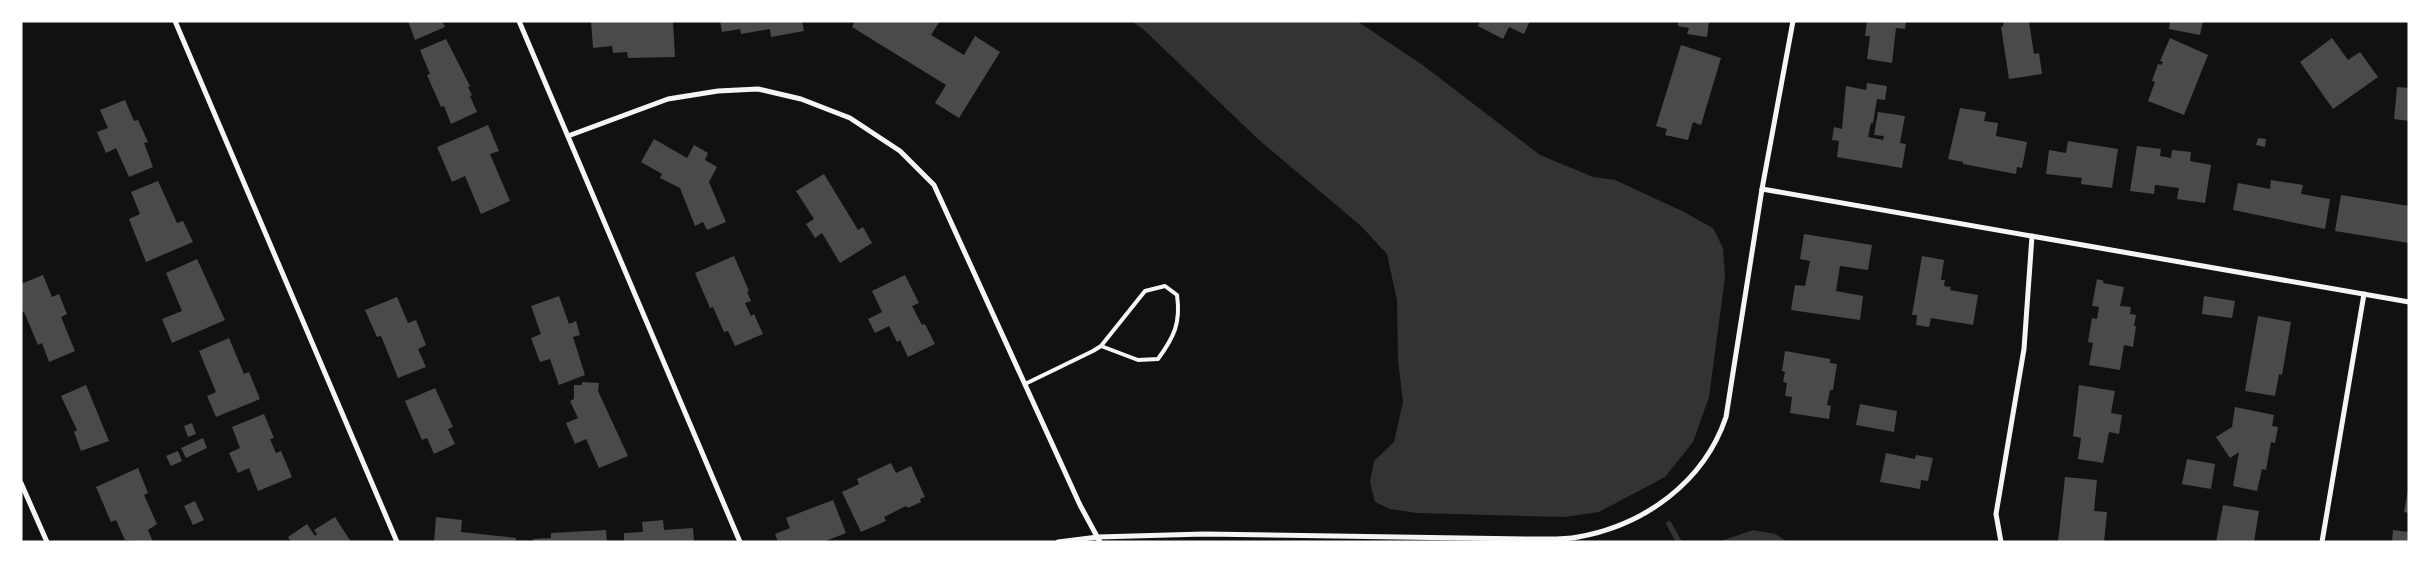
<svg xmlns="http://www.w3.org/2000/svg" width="2430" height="563" font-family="'Source Serif 4',serif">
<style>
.water{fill:#333}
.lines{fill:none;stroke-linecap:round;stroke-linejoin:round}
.stream{stroke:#333;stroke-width:5.5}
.building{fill:#4a4a4a}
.service{stroke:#f5f5f5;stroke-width:4}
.minor{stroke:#f5f5f5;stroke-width:5}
</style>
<rect width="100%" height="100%" fill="#111"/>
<g class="water">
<path d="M1131,21H1357L1424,66L1540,155L1593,177L1615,180L1682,211L1713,228L1723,248L1725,277L1709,397L1693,442L1665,477L1599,512L1564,517L1417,513L1390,509L1375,502L1370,482L1374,461L1394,442L1403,402L1398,360L1397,300L1387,254L1361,226L1259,140L1143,29Z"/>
<path d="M1753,530L1775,534L1788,542H1718Z"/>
</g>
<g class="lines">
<path class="stream" d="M1669,524L1679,542"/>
</g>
<g class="building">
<path d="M408,21H442L445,27L415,40Z"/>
<path d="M591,21H673L675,57L628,58L627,52L613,53L612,46L593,48Z"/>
<path d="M720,21H802L804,31L771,37L770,29L741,34L740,29L722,32Z"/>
<path d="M855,21H940L931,35L964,55L975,36L1000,52L959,118L935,103L946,85L852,27Z"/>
<path d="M1480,21H1530L1524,34L1509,27L1503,39L1478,26Z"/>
<path d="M1678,21H1709L1707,37L1687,34L1689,28L1678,26Z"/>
<path d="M1867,21H1906L1905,29L1896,28L1892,63L1867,59L1870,36H1865Z"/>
<path d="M2004,21L2029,22L2034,54L2039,53L2042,74L2009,79L2001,27L2003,26Z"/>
<path d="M2170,21H2203L2200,35L2169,29Z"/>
<path d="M2170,38L2208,55L2184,115L2148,101L2155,82L2152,81L2158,64L2161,65L2163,62L2160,61Z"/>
<path d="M2332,38L2348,60L2360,52L2378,77L2333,109L2300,62Z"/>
<path d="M446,39L470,86L468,87L472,95L470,96L477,112L451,124L444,106L441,107L427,75L430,74L420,50Z"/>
<path d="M1681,45L1721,58L1701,125L1693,122L1688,140L1665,135L1667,129L1656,126Z"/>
<path d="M1867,83L1887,86L1885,100L1877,99L1873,123H1871L1868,137L1883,140L1884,136L1874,135L1878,112L1905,116L1900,143L1906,144L1902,168L1837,157L1839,141L1832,140L1834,127L1842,129L1846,86L1866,90Z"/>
<path d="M2397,87L2409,88V121L2394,119Z"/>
<path d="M125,100L134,121L138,120L148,142L144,143L153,167L129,177L116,148L106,153L97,132L108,128L100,110Z"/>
<path d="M1960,108L1986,112L1984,121L1998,123L1996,136L2027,142L2022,168L2017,167L2016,174L1963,164V162L1948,159Z"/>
<path d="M488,125L499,151L490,154L510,201L481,214L465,176L452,182L437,147Z"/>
<path d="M2258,138L2266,139L2265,147L2256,145Z"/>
<path d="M654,139L687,158L694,145L708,153L705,160L717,167L709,182L726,222L707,230L703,222L695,226L680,188L660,178L662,174L641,162Z"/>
<path d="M2068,141L2118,149L2112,188L2081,184L2082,178L2046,174L2049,150L2066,153Z"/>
<path d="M2137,146L2161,149L2160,156L2171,158L2172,150L2191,152L2190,161L2211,165L2205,203L2177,199L2179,188L2155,185L2154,194L2130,191Z"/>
<path d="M824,174L858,230L863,227L872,243L840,263L822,233L815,238L806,224L814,219L796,191Z"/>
<path d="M2271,180L2303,185L2301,194L2330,199L2325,229L2233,210L2238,183L2270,189Z"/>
<path d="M158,181L177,223L183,221L193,242L146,262L129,219L140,214L131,192Z"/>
<path d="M2341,195L2409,206V243L2335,231Z"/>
<path d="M1804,234L1872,245L1868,270L1840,266L1836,291L1863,296L1860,320L1791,310L1795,285L1805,286L1810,261L1800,259Z"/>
<path d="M734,256L749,291L747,292L751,301L745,303L751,316L754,314L763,334L735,346L728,331L724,332L713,307L710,308L695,273Z"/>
<path d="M1922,256L1944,260L1941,280H1945L1944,286L1951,287L1950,290L1978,295L1973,325L1931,318L1929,327L1916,325L1917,315H1912Z"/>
<path d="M197,259L225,320L172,343L162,319L182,311L166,273Z"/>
<path d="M43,275L52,297L59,294L67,314L61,317L75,351L49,362L42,343L38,345L24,312L21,311V284Z"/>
<path d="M905,275L919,303L912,306L922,325L925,324L935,344L908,357L900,340L897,342L889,326L875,333L868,319L882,312L872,291Z"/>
<path d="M2097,279L2104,281L2103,283L2124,287L2120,306L2131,307L2130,314L2136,315L2134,326H2136L2133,347L2124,345L2120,370L2089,365L2093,343L2088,342L2092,318L2097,319L2099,307L2092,306Z"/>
<path d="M559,296L569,324L576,321L580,335L573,337L585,375L559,385L550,359L540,362L531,338L541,334L531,306Z"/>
<path d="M2204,296L2235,301L2232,318L2202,314Z"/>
<path d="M397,297L408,323L416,320L426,345L418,349L426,367L398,378L381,336L377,337L365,310Z"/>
<path d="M2258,316L2291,322L2282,375L2279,374L2275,396L2245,391Z"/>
<path d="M229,338L244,374L249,372L260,399L216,417L207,396L216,392L199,351Z"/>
<path d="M1785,351L1830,359V363L1837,364L1833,390H1830L1827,405L1831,406L1829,419L1790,413L1792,397L1785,396L1787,383L1783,382L1785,372L1782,371Z"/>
<path d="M582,382L599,383L598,391L628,456L599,468L586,439L575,444L566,423L578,418L570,401L574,399V385H582Z"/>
<path d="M86,385L109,441L81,451L74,432L77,430L61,396Z"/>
<path d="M2079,385L2115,391L2111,413L2122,415L2119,434L2109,432L2103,463L2078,459L2081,438L2073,436Z"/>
<path d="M435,388L453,427L448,429L455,444L434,454L427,438L422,440L405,401Z"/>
<path d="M1860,404L1897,411L1894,432L1856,425Z"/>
<path d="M2235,407L2274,415L2272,426L2278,427L2275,443L2271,442L2266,470L2262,469L2257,491L2233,486L2239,452L2230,458L2216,437L2232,427Z"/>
<path d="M264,414L274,438L270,439L276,453L281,451L292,477L258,491L249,468L238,473L229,453L240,448L232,427Z"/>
<path d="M192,423L196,434L188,437L184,426Z"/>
<path d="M203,438L207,448L186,458L181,448Z"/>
<path d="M178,451L182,461L171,466L166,456Z"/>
<path d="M1886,453L1915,459L1916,455L1933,458L1928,481L1921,480L1920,489L1880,482Z"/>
<path d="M2187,459L2215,464L2211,489L2182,484Z"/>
<path d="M891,463L896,473L911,466L925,497L920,499L921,502L908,508L906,506L884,517L886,521L861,532L842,492L859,484L857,479Z"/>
<path d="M138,468L148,493L144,495L157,524L148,530L153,542L125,540L116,520L111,522L96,487Z"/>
<path d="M2065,477L2097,480L2094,511L2107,512L2104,542H2058Z"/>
<path d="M2408,490H2409V513L2404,512Z"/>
<path d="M833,500L846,533L823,542H778L775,534L790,528L786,518Z"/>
<path d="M195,501L204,520L193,525L184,506Z"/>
<path d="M2223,505L2259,511L2254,542H2216Z"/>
<path d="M335,517L351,542H291L288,537L307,524L315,536L317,534L314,530Z"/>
<path d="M436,517L462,520L461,532L516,538V542H434Z"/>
<path d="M663,520L664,530L693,528L694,542H624V533L643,532L642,522Z"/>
<path d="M606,530L607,542H533V539L551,538V533Z"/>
<path d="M2393,530L2409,532V542H2392Z"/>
</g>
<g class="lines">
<path class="service" d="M1025,384L1093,351L1101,346L1145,291L1165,286L1177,295C1181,323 1174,337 1158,359L1138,360L1101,346"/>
<g class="minor">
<path d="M175,21L397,542"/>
<path d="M519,21L740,542"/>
<path d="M568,136L668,99L718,91L758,89L801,99L850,118L900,151L934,185L1080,505L1100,542"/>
<path d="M1762,189L2409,302"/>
<path d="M21,483L47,542"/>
<path d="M1058,542L1098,537L1204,534L1532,539C1547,539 1563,540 1578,537C1645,525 1704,482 1726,417L1762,189L1793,21"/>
<path d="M2001,542L1996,514L2024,349L2032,236"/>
<path d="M2322,542L2364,294"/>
</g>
</g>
<rect width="2430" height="563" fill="none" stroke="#ffffff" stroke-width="45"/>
</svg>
